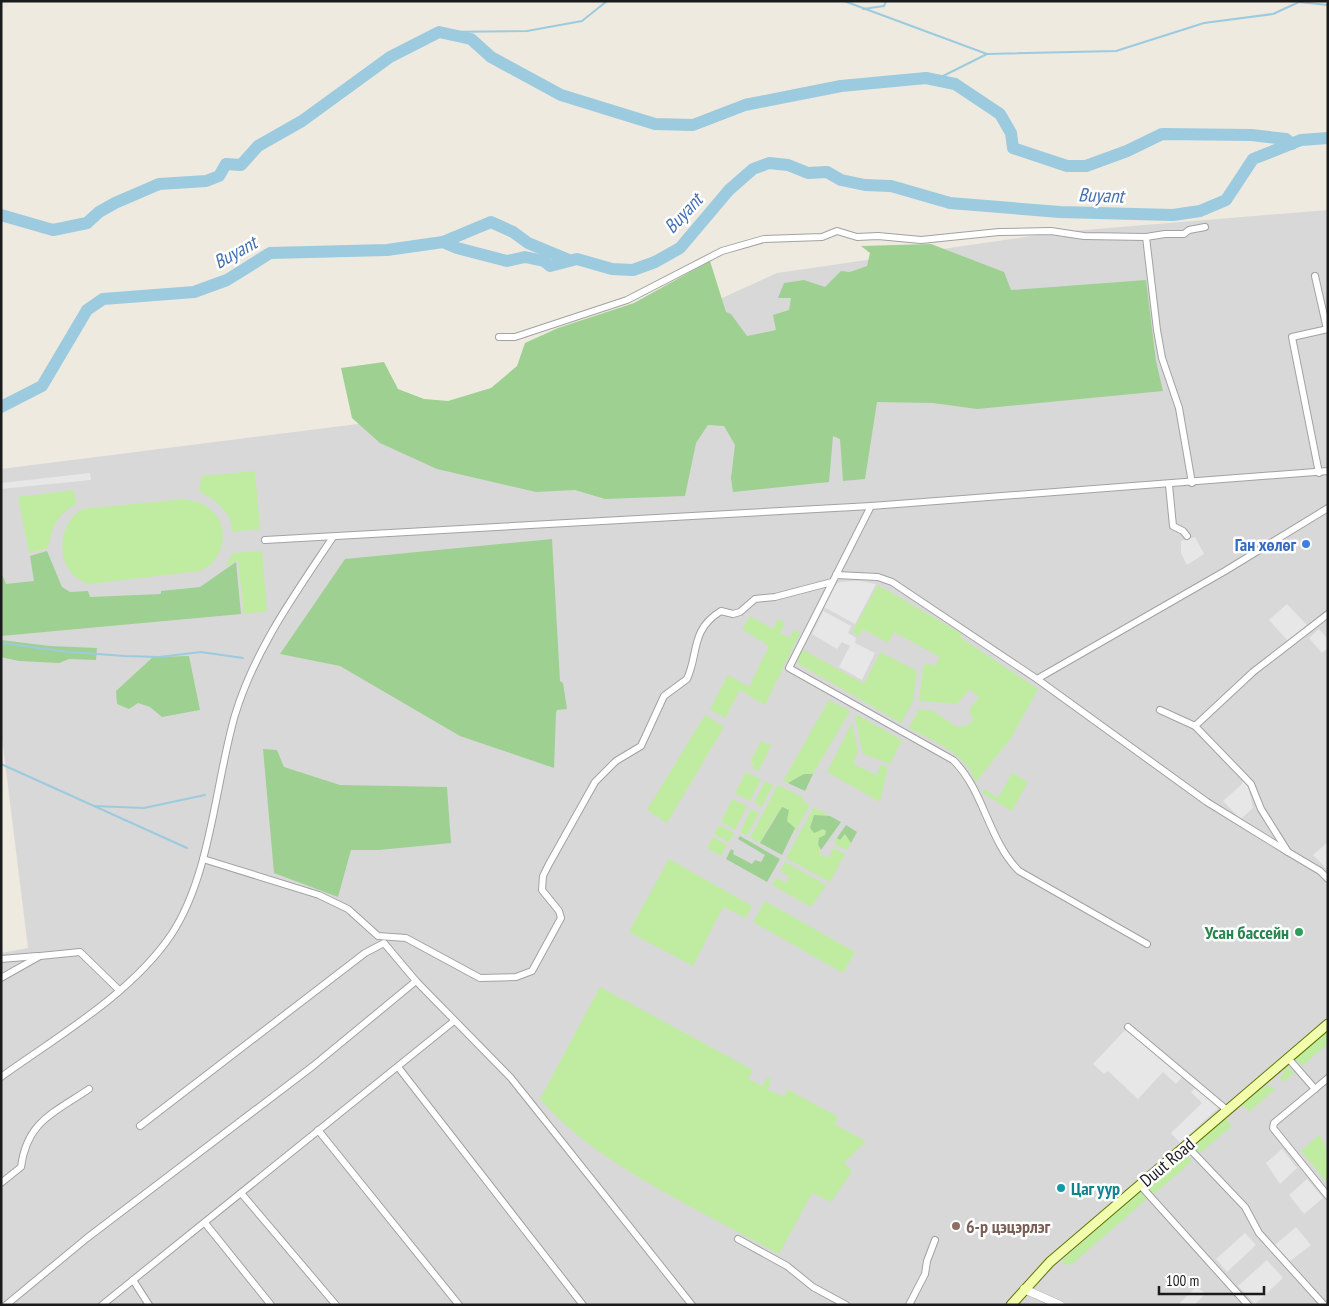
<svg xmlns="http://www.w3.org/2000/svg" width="1329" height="1306" font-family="'PT Sans Narrow',sans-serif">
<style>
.residential{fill:#d9d8d8}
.grass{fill:#bfeca1}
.forest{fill:#9ed091}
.parking{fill:#e7e7e7}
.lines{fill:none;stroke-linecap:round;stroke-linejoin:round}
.stream{stroke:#9ccadf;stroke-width:2}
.river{stroke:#9ccadf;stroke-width:12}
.minor-casing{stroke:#a2a2a2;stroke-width:8}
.tertiary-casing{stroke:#a2a2a2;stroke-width:9}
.secondary-casing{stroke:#5d7400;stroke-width:11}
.minor{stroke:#fff;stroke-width:6}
.tertiary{stroke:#fff;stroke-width:8}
.secondary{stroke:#f2fdae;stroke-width:9}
.shop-dot{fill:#3f7fe0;stroke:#fff;stroke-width:2}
.leisure-dot{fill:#2e9e5b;stroke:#fff;stroke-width:2}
.culture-dot{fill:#0f9aa8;stroke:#fff;stroke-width:2}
.education-dot{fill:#8d6e63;stroke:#fff;stroke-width:2}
.labels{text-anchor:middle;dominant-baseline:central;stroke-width:5;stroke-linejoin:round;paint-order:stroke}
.shop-label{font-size:18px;font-weight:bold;fill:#366cbe;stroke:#fff;text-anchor:end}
.leisure-label{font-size:18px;font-weight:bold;fill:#27864d;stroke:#fff;text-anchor:end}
.street-label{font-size:18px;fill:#1b1b1b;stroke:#fff}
.culture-label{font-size:18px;font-weight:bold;fill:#0d838f;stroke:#fff;text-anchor:start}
.education-label{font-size:18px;font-weight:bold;fill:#785e54;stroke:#fff;text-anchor:start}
.water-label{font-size:19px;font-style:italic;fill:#436fb0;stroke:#fff}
</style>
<rect width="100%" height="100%" fill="#eeeae0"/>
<path class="residential" d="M1328,210V1305H1V953L28,948L1,730V469L477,409L777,273L1060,232Z"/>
<g class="grass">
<path d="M255,471L260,529L232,532C234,514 213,498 199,491L202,476Z"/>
<path d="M74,490L76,504C55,517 53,525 48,548L29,553L18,497Z"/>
<path d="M184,499C194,501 202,502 210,509C231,526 225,561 200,571L89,584C55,575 54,524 83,509Z"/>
<path d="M262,551L267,611L244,614L238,560L225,567L233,553Z"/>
<path d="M878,585L962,634L961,638L1038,689L1011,738L975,783C969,754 932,741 909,728L919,709L933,711L957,727L968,725L973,720L969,709L979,698L970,689L957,704L919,701L923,668L926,663L935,666L940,657L894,632L888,643L863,629L859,636L852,632Z"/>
<path d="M750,616L773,629L778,619L785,623L780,633L790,638L794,630L800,633L765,705L740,690L725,718L710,709L728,675L749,687L769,646L742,629Z"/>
<path d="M802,649L864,684L880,652L917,671L913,701L901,723L797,663Z"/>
<path d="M829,700L850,711L813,774H804L788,783L783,781Z"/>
<path d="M705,715L724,727L667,823L647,810Z"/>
<path d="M857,715L902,740L890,764L863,754L855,717Z"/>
<path d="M852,723L858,750L853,764L877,775L880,765L888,767L880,802L827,772Z"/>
<path d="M761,741L771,745L759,771L752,768L754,764L750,762Z"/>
<path d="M746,772L761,779L750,801L735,793Z"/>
<path d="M1012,773L1028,782L1012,811L982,793L984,789L998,798Z"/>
<path d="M765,781L773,785L762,807L754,803Z"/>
<path d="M778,785L802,797L803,801L810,805L792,837L795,828L787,821V817L774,818L760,843L750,838Z"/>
<path d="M732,799L747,806L735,830L721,822Z"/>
<path d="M814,807L830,816L814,815V833L824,828L826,831L825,835L819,838V854L828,858L834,848L845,854L830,882L786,858Z"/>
<path d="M751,809L759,813L747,836L740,832Z"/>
<path d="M719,825L734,833L729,842L714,834Z"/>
<path d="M845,834L851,843L847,850L836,845L835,840L837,838L840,840Z"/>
<path d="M713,837L727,845L721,856L707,848Z"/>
<path d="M669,859L752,906L746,918L723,907L693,966L629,932Z"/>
<path d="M785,862L826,885L811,907L772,885L776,878L786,883L789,876L780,871Z"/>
<path d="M765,901L855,952L843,973L753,922Z"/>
<path d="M600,987L753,1070L748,1079L763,1086L767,1077L771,1079L768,1090L785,1097L787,1089L838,1117L835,1125L866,1141L844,1163L852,1171L831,1202L812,1193L779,1254C704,1212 595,1164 540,1099Z"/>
<path d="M1328,1030V1044L1302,1066L1295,1059Z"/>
<path d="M1287,1066L1294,1073L1283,1082L1280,1079Z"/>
<path d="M1271,1086L1275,1089L1249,1112L1242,1104L1261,1087Z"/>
<path d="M1225,1118L1232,1126L1199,1154L1195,1150L1200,1140Z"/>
<path d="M1319,1135C1329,1145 1328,1169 1328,1184L1301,1151Z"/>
<path d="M1189,1157L1192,1161L1154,1194L1146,1186L1172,1163Z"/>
<path d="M1140,1190L1148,1198L1071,1265L1064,1264L1062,1260Z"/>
</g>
<g class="forest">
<path d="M931,244L1004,272L1011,290L1146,280L1156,361L1163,391L977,409L933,403L877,402L865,479L843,481L840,439L833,436L829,482L733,492L731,478L735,445L724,426L708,425L696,443L685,496L605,499L575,490L536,492L437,469L380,443L352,418L341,368L384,362L398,389L424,399L448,401L491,388L517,366L525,343L558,328L634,303L710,261L726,312L731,314L747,336L776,330L773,315L789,310L791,298H778L784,283L804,280L825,287L841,271L850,272L867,266L870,253L861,246Z"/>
<path d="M552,539L560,681L563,683L567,709L557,710L556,713L554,768L460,736L340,666L280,654L345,559Z"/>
<path d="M47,551L62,587L70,592L88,591L90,597L161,594V591L200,587L236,562L241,614L1,636V572L6,584L34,581L30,556Z"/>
<path d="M1,640L50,646L97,648L96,660L69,659L59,663L19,661L1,657Z"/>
<path d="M189,656L200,710L162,717L150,707L138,703L129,709L117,704L116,691L153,657Z"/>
<path d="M263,749L277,750L284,767L340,785L447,787L451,843L379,850H351L338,897L274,873Z"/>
<path d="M804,774H813L805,791L788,783Z"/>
<path d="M782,807L789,810L787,821L795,828L782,855L760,843Z"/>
<path d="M814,815L830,816L841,822L821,850L818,844L819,838L825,835L826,831L823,829L814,833L810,828Z"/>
<path d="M846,825L857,832L851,843L845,834L840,840L837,838Z"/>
<path d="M740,836L780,859L767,882L726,859L731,849L734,851L733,854L752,864L755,860L761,862L765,855L738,839Z"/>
</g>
<g class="parking">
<path d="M90,473L91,480L1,489V483Z"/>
<path d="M1195,537L1204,554L1187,565L1181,553V541Z"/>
<path d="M860,581L876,584L855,624L824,607L836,584L840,582Z"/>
<path d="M1287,604L1307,625L1288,641L1269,620Z"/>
<path d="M823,611L851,626L848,633L856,638L855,643L875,653L862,680L839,667L850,646L842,642L837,649L812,634Z"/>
<path d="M1319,629L1328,639V648L1322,653L1309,638Z"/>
<path d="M1244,779L1248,785L1253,808L1241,819L1223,801L1241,785Z"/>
<path d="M1328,842V867L1326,868L1313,855Z"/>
<path d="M1126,1029L1183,1076L1176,1084L1163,1072L1138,1099L1108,1071L1104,1074L1093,1064Z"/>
<path d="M1196,1087L1219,1107L1180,1143L1171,1133L1202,1103L1191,1092Z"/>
<path d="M1282,1149L1297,1168L1280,1184L1266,1163Z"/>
<path d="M1307,1179L1323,1198L1304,1214L1289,1195Z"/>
<path d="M1296,1227L1311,1245L1290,1261L1275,1245Z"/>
<path d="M1245,1233L1256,1245L1227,1272L1216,1259Z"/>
<path d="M1267,1260L1283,1278L1255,1304L1238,1286Z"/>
<path d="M1197,1286L1205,1294L1194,1305H1178Z"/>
</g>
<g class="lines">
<g class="stream">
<path d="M844,1L987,54"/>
<path d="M863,9L884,6L886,1"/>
<path d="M439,32L527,31L582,21L607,1"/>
<path d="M926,78H939L987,54L1116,51L1204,23L1273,14L1299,2L1328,5"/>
<path d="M1,643L69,652L125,656L159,657L201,652L243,658"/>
<path d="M1,764L187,848"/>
<path d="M94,806L144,808L205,795"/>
</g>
<g class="river">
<path d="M1,215L53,230L87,223L99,212L115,203L159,184L206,181L219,176L226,164L241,165L258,146L302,121L390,57L439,32L471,39L491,57L561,95L655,124L693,125L745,105L841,86L926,78L955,84L1000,114L1011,133L1013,148L1067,166H1086L1127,151L1162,134L1251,135L1286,139L1292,144"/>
<path d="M443,242L491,222L513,232L528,243L569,260"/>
<path d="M1,407L42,386L87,310L103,299L194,292L227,280L270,253L387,250L443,242L457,248L507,261L525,257L544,261L550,266L577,259L612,269L633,270L655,262L680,248L729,190L753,169L769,163L788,165L808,173L827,172L841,180L865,185L891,186L950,203L1060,212L1173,215L1200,211L1226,200L1253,159L1301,140L1328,138"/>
</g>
<defs>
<g id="minor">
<path d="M1146,237L1157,330L1162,358L1179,408L1192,483"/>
<path d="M1315,276L1327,329"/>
<path d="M499,337H515L627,300L722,251L764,239L822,237L837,231L857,237L878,236L921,240L999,232L1051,231L1084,236L1146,237L1165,234H1184L1189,230L1205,227"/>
<path d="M1319,473L1292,337L1328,329"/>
<path d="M1169,485L1173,526L1183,531L1187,536"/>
<path d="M871,506L789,668L953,760C984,790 988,840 1019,871L1147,944"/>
<path d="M265,540L871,506L1328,471"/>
<path d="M836,575L878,577L892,582L1037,679L1207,802L1288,852"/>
<path d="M1037,679L1225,571L1328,508"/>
<path d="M1160,710L1195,726L1251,784L1261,809L1288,852L1320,871L1328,879"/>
<path d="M1195,726L1253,672L1328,614"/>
<path d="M203,859L319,895L348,909L378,936L406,938L480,978L516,977L532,971L561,918L559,911L542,890L543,876L549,864L595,782L616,761L641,746L664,696L687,679C699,653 690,630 721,611L733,614L740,612L755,599L775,597L832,582"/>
<path d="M1,959L37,956"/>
<path d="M1,978L40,956L80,952L119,990"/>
<path d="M1128,1027L1227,1110"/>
<path d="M1288,1058L1315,1089L1328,1078"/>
<path d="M398,1067L583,1305"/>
<path d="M1,1077C58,1036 131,994 171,935C211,875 215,784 235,715C255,649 295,594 333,537"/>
<path d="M1315,1089L1274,1123L1273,1128L1328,1196"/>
<path d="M140,1126L365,953L384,943L416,981L511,1078L692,1305"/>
<path d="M318,1130L459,1305"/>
<path d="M1186,1145L1245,1207L1259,1233L1324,1305"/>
<path d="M1,1183L21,1167C27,1121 54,1113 89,1089"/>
<path d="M1140,1185L1248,1305"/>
<path d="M241,1193L336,1305"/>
<path d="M205,1223L271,1305"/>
<path d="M738,1239L787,1266L813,1287L846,1305"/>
<path d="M133,1280L149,1305"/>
<path d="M6,1305L87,1238L313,1066L416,981"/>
<path d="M102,1305L454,1021"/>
<path d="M909,1305L925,1274L927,1261L935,1240"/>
</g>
<path id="tertiary" d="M1024,1289L1060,1305"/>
<path id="secondary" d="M1011,1305L1050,1262L1328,1024"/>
</defs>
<use href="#minor" class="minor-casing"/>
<use href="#tertiary" class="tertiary-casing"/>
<use href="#secondary" class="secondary-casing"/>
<use href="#minor" class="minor"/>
<use href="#tertiary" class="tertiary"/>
<use href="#secondary" class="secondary"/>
</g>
<circle class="shop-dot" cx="1306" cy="544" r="5"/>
<circle class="leisure-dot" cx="1299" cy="932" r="5"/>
<circle class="culture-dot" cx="1061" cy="1188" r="5"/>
<circle class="education-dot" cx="956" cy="1226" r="5"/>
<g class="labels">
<g class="shop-label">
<text x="1296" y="544">Ган хөлөг</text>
</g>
<g class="leisure-label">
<text x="1289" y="932">Усан бассейн</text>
</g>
<g class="street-label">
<text transform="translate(1167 1162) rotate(-40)">Duut Road</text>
</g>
<g class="culture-label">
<text x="1071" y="1188">Цаг уур</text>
</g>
<g class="education-label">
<text x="966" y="1226">6-р цэцэрлэг</text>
</g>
<g class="water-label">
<text transform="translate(1101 195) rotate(2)">Buyant</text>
<text transform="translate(683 213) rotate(-47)">Buyant</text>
<text transform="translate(235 252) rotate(-29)">Buyant</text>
</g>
</g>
<rect width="1329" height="1306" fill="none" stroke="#1b1b1b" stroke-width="5"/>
<path d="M1159 1286v8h105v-8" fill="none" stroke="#1b1b1b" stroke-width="2.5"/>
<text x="1166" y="1286" font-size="15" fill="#1b1b1b" stroke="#ffffff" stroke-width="4" paint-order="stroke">100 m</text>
</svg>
